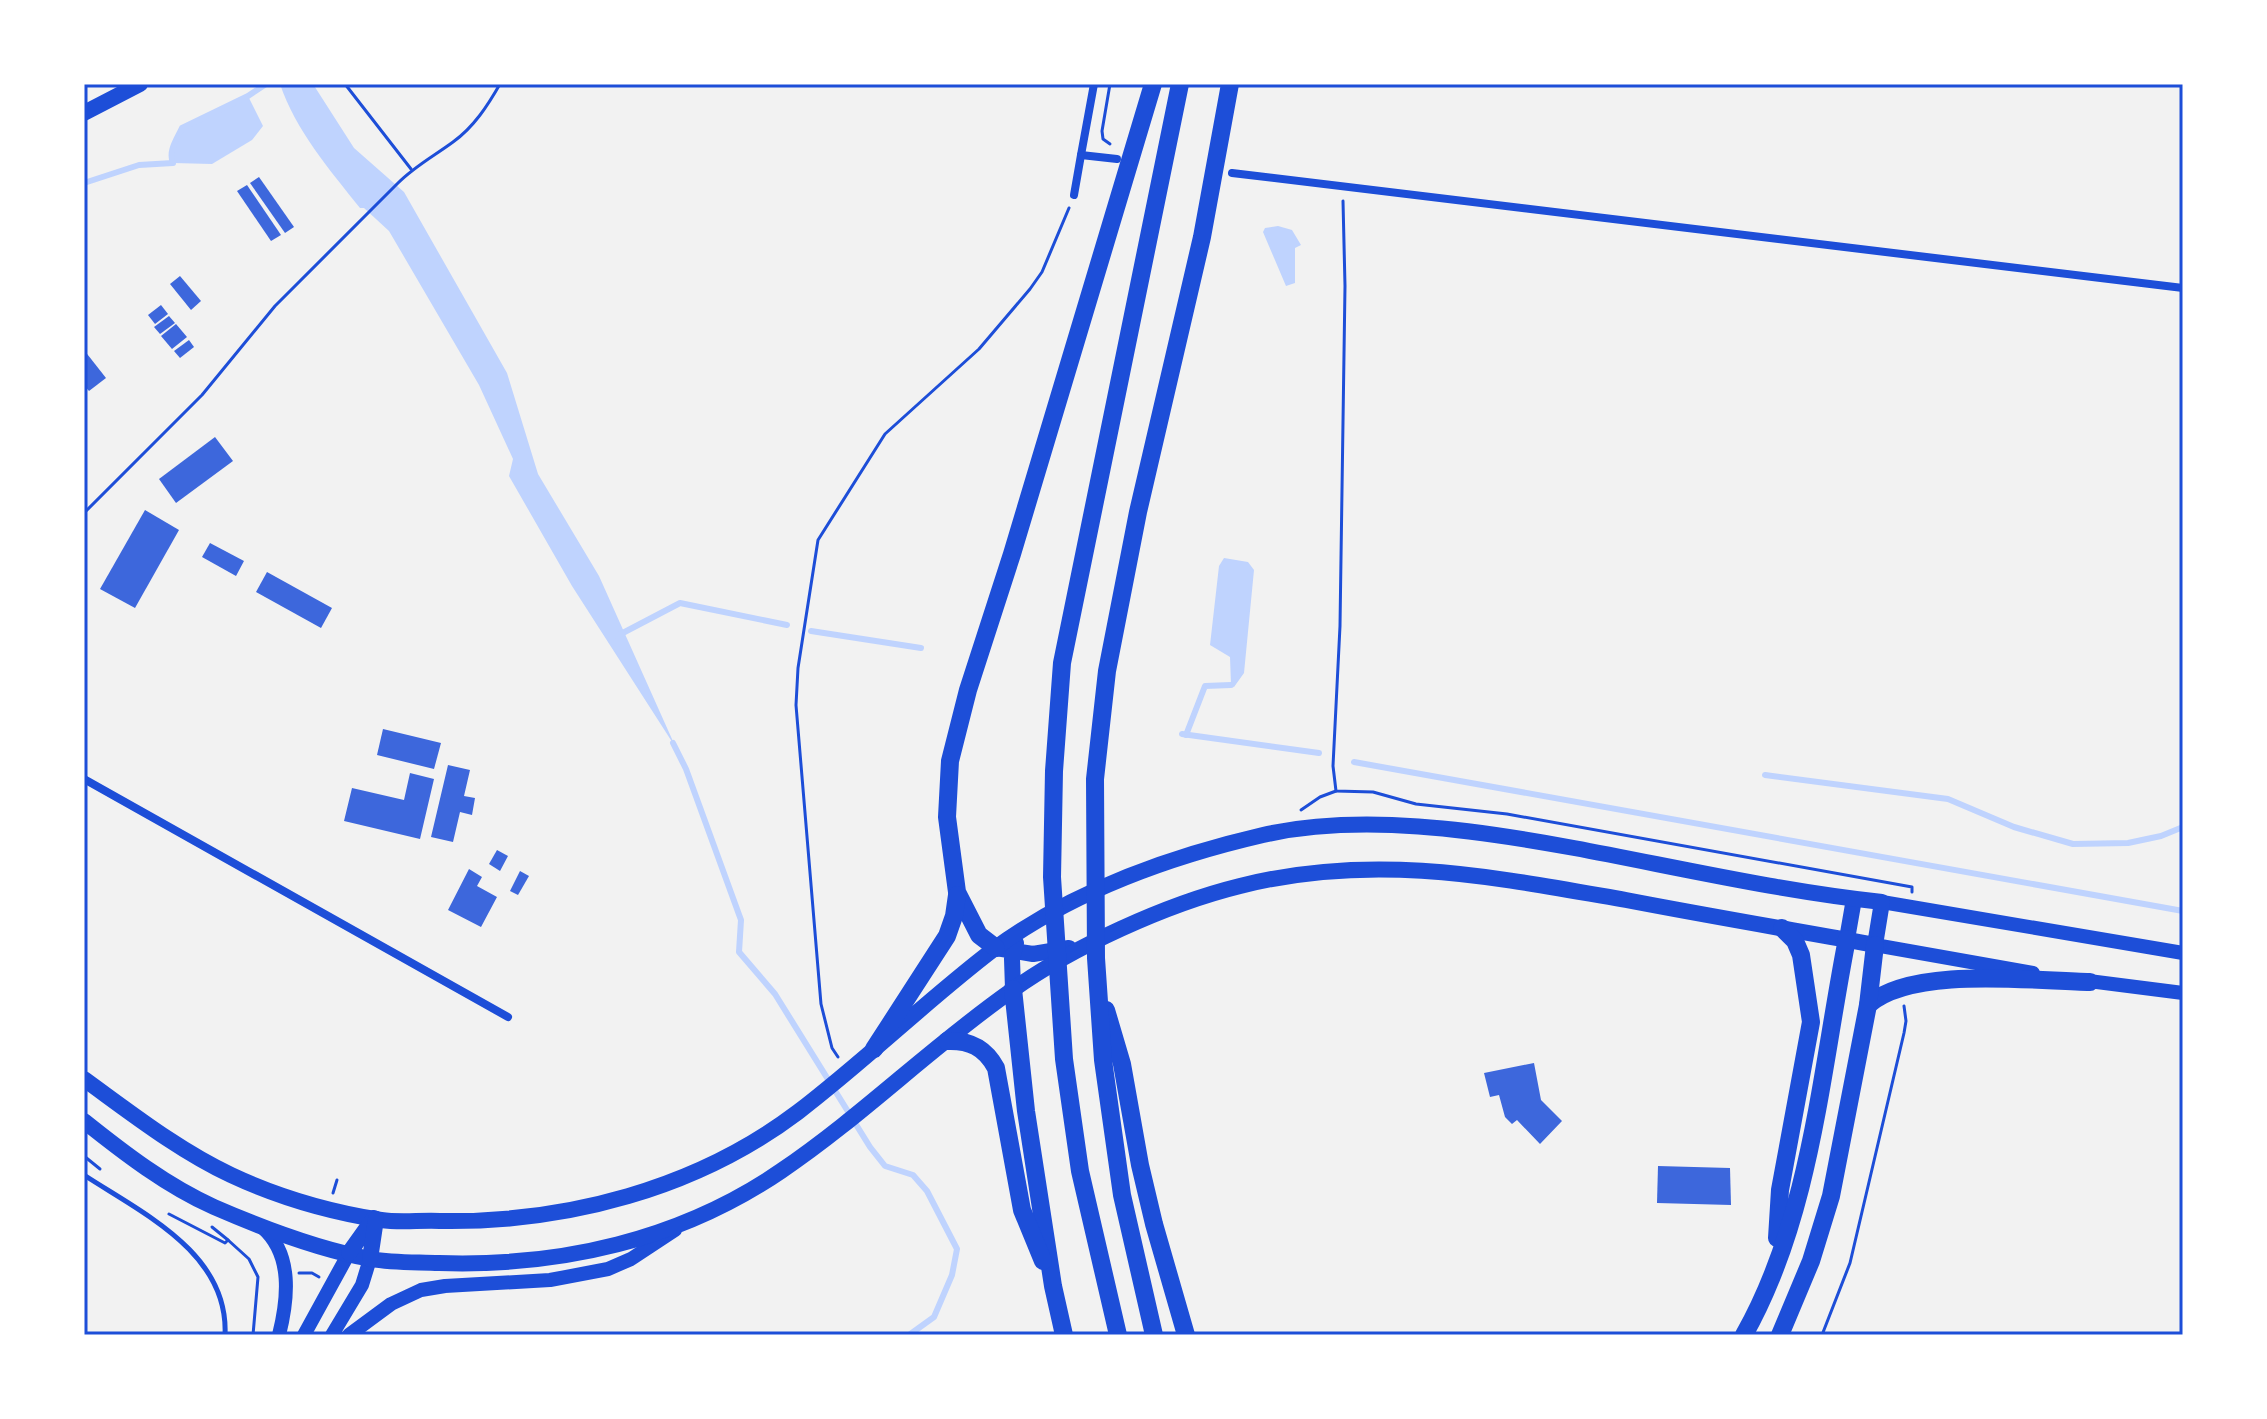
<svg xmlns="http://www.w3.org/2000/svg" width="2267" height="1419" font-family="'Times New Roman',serif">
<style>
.water{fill:#bfd3fe}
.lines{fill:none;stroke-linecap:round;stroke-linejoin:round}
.stream{stroke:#bfd3fe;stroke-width:6}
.building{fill:#3d67dc}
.path{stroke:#1d4ed8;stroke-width:3}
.service{stroke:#1d4ed8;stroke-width:5}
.minor{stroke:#1d4ed8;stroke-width:8}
.secondary{stroke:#1d4ed8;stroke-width:14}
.primary{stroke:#1d4ed8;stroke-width:16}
.motorway{stroke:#1d4ed8;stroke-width:18}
.neatline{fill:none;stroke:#1d4ed8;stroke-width:3}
</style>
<rect width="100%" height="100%" fill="#f2f2f2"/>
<g class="water">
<path d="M280,84H313L354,148L404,192L507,373L538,474L599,576L676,748L572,586L509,476L513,459L479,385L389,231L364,208H360C329,169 296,131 280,84Z"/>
<path d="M248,96L263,126L252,140L212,164L173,163L171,157L182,128Z"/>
<path d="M1278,226L1292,230L1301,245L1295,248V283L1286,286L1263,232L1265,228Z"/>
<path d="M1224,558L1248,562L1254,570L1244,673L1234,687L1231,685L1230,657L1210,645L1219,566Z"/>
</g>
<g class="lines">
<g class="stream">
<path d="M84,183L139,165L173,163C168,151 177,139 182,128L248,96L266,84"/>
<path d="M811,631L921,648"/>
<path d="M617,636L680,603L787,625"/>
<path d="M1182,734L1319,753"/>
<path d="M1186,735L1205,686L1231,685"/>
<path d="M673,743L686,769L741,920L739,952L775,994L870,1147L885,1166L913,1175L927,1191L957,1249L952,1275L934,1317L909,1335"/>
<path d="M1354,762L2183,911"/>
<path d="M1765,775L1948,799L2014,827L2073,844L2128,843L2161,836L2183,827"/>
</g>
</g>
<g class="building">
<path d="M259,177L294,227L285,233L250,183Z"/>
<path d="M247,185L281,235L271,241L237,191Z"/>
<path d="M180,276L201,301L191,310L170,284Z"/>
<path d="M161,305L168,314L155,324L148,315Z"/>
<path d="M169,316L175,323L160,334L154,327Z"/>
<path d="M176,324L187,337L172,349L161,336Z"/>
<path d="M189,340L194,347L180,358L174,351Z"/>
<path d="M84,350L106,378L89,391L84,385Z"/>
<path d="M215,437L233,461L176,503L159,479Z"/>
<path d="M145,510L179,530L135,608L100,589Z"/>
<path d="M210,543L244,561L236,576L202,557Z"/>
<path d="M267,572L332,608L321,628L256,592Z"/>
<path d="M383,729L441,743L434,769L377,755Z"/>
<path d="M448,765L470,770L464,796L475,798L472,815L460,812L453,842L431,837Z"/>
<path d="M410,773L434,779L420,839L344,821L352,788L404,800Z"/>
<path d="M497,850L508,856L500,871L489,864Z"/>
<path d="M469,869L482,877L477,886L497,897L481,927L448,910Z"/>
<path d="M520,871L529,876L518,895L510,891Z"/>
<path d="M1534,1063L1541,1100L1562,1121L1540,1144L1517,1120L1512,1124L1505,1117L1499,1095L1490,1097L1484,1073Z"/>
<path d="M1658,1166L1730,1168L1731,1205L1657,1203Z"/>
</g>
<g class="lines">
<g class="path">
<path d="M345,84L411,169"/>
<path d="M1110,144L1103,139L1102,131L1110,84"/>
<path d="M1343,201L1345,286L1340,626L1333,766L1336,791L1373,792L1416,804L1507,814L1912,887V892"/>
<path d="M84,513L202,395L275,306L398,183C415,166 434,156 453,142C474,127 488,105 500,84"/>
<path d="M1301,810L1320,797L1336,791"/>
<path d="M838,1057L832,1048L821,1004L796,705L798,668L818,540L885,434L979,349L1030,289L1042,272L1069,208"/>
<path d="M84,1156L100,1169"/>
<path d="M333,1193L337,1180"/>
<path d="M169,1214L225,1243L228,1240L249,1259L258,1277L253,1335"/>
<path d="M212,1227L228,1240"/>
<path d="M299,1273H312L319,1277"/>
<path d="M1822,1335L1850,1263L1904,1033L1906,1021L1904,1006"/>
</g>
<path class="service" d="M84,1175C142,1213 229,1253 225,1335"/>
<g class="minor">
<path d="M1094,84L1081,155L1117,159"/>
<path d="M1232,173L2183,288"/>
<path d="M1074,195L1081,155"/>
<path d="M84,779L508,1017"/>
</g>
<g class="secondary">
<path d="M1882,902L2183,953"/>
<path d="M1875,945L2033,973"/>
<path d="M2081,980L2183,993"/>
<path d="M263,1228C293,1255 288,1299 279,1335"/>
<path d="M304,1335L349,1253"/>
<path d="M332,1335L362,1285L370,1259"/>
<path d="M349,1335L391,1304L421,1290L445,1286L550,1280L608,1269L631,1259L675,1230"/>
</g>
<g class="primary">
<path d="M84,113L140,84"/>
<path d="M1847,939L1854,899"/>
<path d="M996,948L1033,954L1069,948"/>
<path d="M1013,989L1012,959L1016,943"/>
<path d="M84,1079C131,1113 178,1150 231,1175C278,1197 330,1212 381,1220C400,1223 420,1220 440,1221C566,1223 696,1189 798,1112C866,1060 927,1000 994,949C1073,891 1168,857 1263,835C1360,813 1477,830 1574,848C1676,867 1779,891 1882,902L1875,945C1792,930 1709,916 1626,900C1494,877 1374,852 1240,886C1167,904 1072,947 1011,991C931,1047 861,1117 781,1171C680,1240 560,1267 439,1263C416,1262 393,1263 371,1259C321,1250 260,1227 214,1207C167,1186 124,1153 84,1121"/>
<path d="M349,1253L374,1218"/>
<path d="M370,1259L376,1219"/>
</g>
<g class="motorway">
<path d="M996,948L979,935L957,892L947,817L950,761L968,690L1012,554L1153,84"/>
<path d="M1013,989L1026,1111L1053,1286L1064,1335"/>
<path d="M1868,1005C1912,966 2032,981 2090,982"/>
<path d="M1106,1010L1122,1064L1140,1165L1154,1224L1186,1335"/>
<path d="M947,1041C969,1040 985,1047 996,1068L1022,1210L1043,1261"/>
<path d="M874,1049L947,936L954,916L957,895"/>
<path d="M1777,1238L1780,1190L1811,1022L1801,955L1795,941L1782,928"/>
<path d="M1118,1335L1080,1171L1064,1059L1052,877L1054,771L1062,663L1180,84"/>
<path d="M1154,1335L1122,1195L1103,1060L1096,958L1095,779L1107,671L1138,512L1202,237L1230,84"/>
<path d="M1744,1335C1811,1216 1821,1071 1847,939"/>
<path d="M1780,1335L1811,1261L1831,1196L1868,1005L1875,945"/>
</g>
</g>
<rect width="2267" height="1419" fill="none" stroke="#ffffff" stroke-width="172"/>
<rect x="86" y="86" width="2095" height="1247" class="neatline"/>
</svg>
